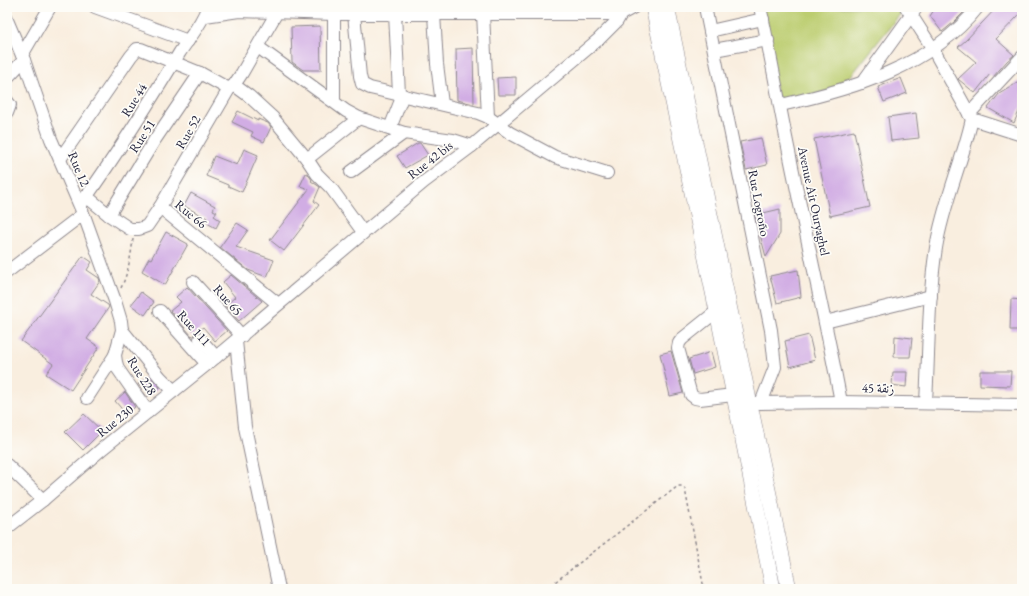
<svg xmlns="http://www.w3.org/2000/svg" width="1029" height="596" font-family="'EB Garamond',Amiri,serif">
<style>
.green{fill:#bccd70;stroke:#6f7856}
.building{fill:#d1ade4}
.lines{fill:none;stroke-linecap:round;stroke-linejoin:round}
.minor-casing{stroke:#8e888d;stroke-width:14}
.major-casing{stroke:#8e888d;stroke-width:16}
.path{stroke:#8e888d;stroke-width:1.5;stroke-dasharray:3 3;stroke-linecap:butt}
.minor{stroke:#fff;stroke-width:12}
.major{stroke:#fff;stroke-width:15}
.labels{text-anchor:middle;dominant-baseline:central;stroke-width:3.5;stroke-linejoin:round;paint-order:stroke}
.street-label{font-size:13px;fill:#22223b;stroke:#fdfcf7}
</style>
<rect width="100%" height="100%" fill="#fdfcf7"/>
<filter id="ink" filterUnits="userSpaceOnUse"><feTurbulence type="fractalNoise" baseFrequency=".025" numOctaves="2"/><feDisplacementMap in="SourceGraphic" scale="8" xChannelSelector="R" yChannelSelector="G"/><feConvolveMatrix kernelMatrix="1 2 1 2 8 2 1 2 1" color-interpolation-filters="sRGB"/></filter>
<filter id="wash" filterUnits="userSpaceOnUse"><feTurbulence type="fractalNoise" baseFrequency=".012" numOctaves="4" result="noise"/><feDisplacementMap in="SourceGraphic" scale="16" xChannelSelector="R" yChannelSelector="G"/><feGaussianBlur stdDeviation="0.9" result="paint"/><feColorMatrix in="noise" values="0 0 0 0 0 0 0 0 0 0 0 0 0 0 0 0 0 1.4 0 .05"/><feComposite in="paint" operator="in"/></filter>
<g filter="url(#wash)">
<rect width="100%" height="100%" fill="#f9eedf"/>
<path class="green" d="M758,7H906L842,87L779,104Z"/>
<g id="blocks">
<g class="building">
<path d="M936,7H959L964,12L954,22L942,32L930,16Z"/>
<path d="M997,7H1022V10L1018,16L996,39L1014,55L1007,61L993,77L990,74L975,93L958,79L976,62L958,47L966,40Z"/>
<path d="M320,26L321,70H303L292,62L291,27Z"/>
<path d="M473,48L474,104L457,100L456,49Z"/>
<path d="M516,77V95H498L497,78Z"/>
<path d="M901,78L907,93L884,102L878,87Z"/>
<path d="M1022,80V104L1014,123L988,108L999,94Z"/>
<path d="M238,111L258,121V119L268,123L271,127L264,142L251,136L253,132L232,122Z"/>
<path d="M916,113L919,138L891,141L888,117Z"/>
<path d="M854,131L870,207L830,216L814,139Z"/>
<path d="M761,138L767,165L746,170L740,142Z"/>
<path d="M418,143H420L428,155L405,168L397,156Z"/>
<path d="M244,149L258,155L242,192L228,186V185L206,176L214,156L237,165Z"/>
<path d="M306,173L308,174L312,180L311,181L320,187L314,201L319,205L284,251L270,240L309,189L300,186Z"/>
<path d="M191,193L215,206L213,210L217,212L214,216L220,220L216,228L205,222L207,218L184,206Z"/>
<path d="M780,209V234L766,257L755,215Z"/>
<path d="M237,223L248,230L236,247L274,260L267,277L248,270L220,247Z"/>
<path d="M166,232L188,244L165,285L142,271L149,258L151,259Z"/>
<path d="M83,256L92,262L87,270L99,278L100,281L91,294L108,305L109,307L87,339L99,347L71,390L46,374L53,364L21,341Z"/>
<path d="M798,270L801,297L777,303L770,276Z"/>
<path d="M231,275L262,301L239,321L225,306L235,297L223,282Z"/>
<path d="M187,287L227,331L215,341L203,327L192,336L170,311L181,302L176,297Z"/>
<path d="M141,292L154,302L145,315L131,305Z"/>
<path d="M1011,299L1022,300V330H1010Z"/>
<path d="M809,335L815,360L790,367L785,341Z"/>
<path d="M895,336L912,338L910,357H894Z"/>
<path d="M671,351L683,393L670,396L660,354Z"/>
<path d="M711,352L715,367L693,374L689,359Z"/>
<path d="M980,371H1011L1010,386L980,385Z"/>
<path d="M893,372H907L906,387L892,385Z"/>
<path d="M145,378L148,381L152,379L160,387L147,397L138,384Z"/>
<path d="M125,392L135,407L126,414L115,401Z"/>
<path d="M84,414L102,431L83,450L65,432Z"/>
</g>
</g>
</g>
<g filter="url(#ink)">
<use href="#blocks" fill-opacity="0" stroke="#8e888d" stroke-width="1"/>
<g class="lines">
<defs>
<g id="minor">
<path d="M95,7L188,41"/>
<path d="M705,7L771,330L775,367L761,403"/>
<path d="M760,7C771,55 779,104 789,152C806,236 825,318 841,402"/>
<path d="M906,7L933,49L972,119"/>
<path d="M483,13L488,117"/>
<path d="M334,14V101"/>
<path d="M354,14L360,76L362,84L370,88L478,113L488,117L510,133L555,157L607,173"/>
<path d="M395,14L399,94"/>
<path d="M434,14L437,64L442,104"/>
<path d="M205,16L239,11L334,14H621"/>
<path d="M7,20L24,60L51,139L85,218L115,301L121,321L122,330L115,355L116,362L118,369L148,412"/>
<path d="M710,31L763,19"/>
<path d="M258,47L346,111L359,118L404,133L453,140L472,146"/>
<path d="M714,50L768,40"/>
<path d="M22,55L50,7"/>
<path d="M7,78L24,60"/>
<path d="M862,83L917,7"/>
<path d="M234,85L249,96L273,118L307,159L317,174L331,188L363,232"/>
<path d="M7,101L10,105L7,113"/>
<path d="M781,105C852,89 931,67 978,7"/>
<path d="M969,114L1022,57"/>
<path d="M972,119L1022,135"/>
<path d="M390,128L403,95"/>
<path d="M60,159L131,56L137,49H141L200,73L229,89"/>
<path d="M307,159L359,118"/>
<path d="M351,172L404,133"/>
<path d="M86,196L109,215L130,229H139L147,226L160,207L229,89L234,85L242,73L280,7"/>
<path d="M82,203C117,154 149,103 180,52C189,38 202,24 207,8"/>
<path d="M160,207L278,304"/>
<path d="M109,215L154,141L200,73"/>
<path d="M7,272L83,214"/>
<path d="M193,282L242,336"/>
<path d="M160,311L207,364"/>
<path d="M717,311L682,339L679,343L678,348L691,395L695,398L700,399L733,395"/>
<path d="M825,322L931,296"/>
<path d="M122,330L160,377L174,391"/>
<path d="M200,339L216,357"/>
<path d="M236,341L245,427L279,589"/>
<path d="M87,398L115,355"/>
<path d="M926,402C929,351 928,299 936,248C943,204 962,163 972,119"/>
<path d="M753,403L841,402L1022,405"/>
<path d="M7,465L43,500"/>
<path d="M7,528L43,500L103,448L216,357L424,182L472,146L599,39L617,21L621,14L634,7"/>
</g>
<g id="major">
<path d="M653,7L717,311L773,589"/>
<path d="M667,7L723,277L789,589"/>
</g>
</defs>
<use href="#minor" class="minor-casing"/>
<use href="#major" class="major-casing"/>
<g class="path">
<path d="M121,288C128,273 131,256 133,239"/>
<path d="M546,589L678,486H682L685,489L704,589"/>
</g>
<use href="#minor" class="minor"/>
<use href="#major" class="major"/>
</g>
</g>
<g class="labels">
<g class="street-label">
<text transform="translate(134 100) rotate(-58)">Rue 44</text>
<text transform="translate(188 132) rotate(-60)">Rue 52</text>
<text transform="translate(142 136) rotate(-57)">Rue 51</text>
<text transform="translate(430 160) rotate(-38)">Rue 42 bis</text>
<text transform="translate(79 169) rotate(67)">Rue 12</text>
<text transform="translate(814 201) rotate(78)">Avenue Ait Ouryaghel</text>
<text transform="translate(759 203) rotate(79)">Rue Logroño</text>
<text transform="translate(191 214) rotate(39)">Rue 66</text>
<text transform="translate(228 300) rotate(48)">Rue 65</text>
<text transform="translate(194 328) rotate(48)">Rue 111</text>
<text transform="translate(142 376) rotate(58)">Rue 228</text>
<text transform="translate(878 388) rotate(1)">زنقة 45</text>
<text transform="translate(115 421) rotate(-39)">Rue 230</text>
</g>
</g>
<rect width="1029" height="596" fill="none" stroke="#fdfcf7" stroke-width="24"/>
</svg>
